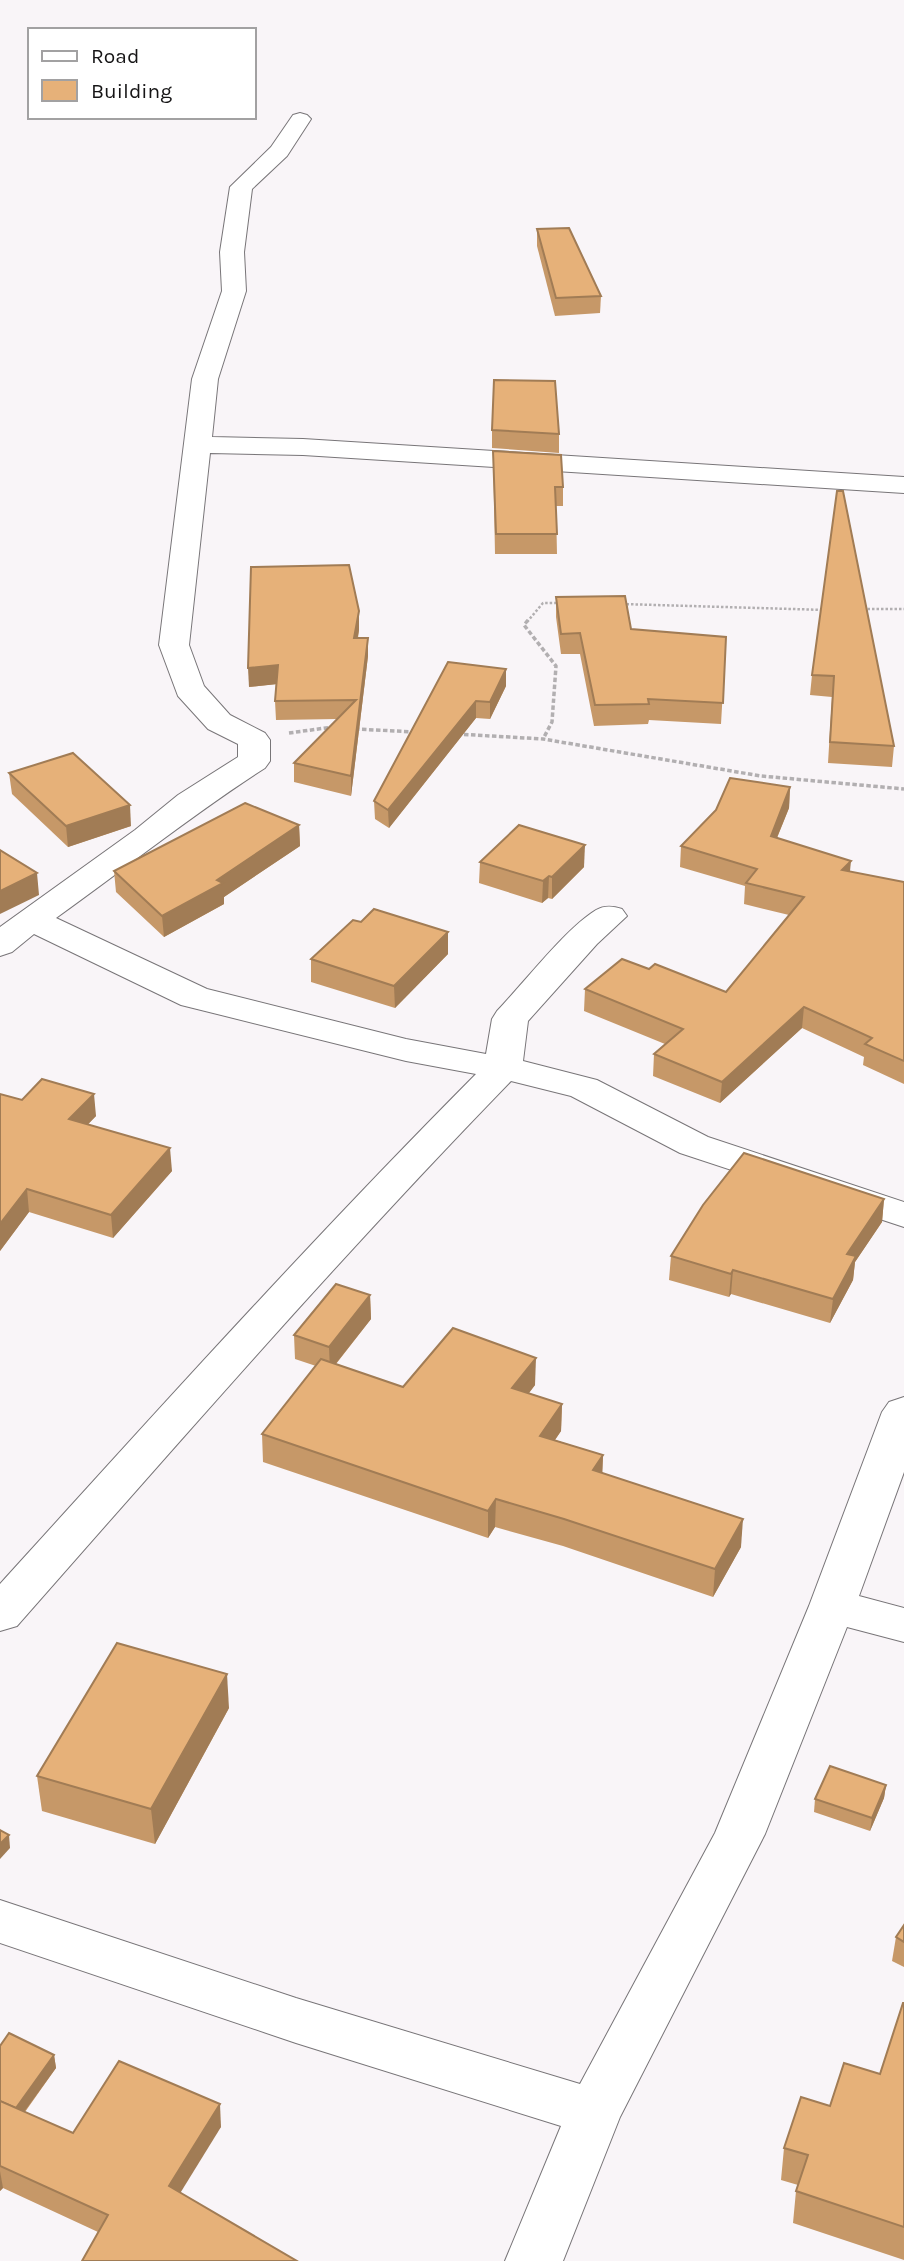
<svg xmlns="http://www.w3.org/2000/svg" width="904" height="2261" font-family="Karla,sans-serif">
<style>
.lines{fill:none;stroke-linecap:round;stroke-linejoin:round}
.minor-casing{stroke:#787578;stroke-width:2}
.path-far1{stroke:#b2afb1;stroke-width:2.5;stroke-dasharray:2.5 2;stroke-linecap:butt}
.path{stroke:#b2afb1;stroke-width:3.5;stroke-dasharray:4.5 2.5;stroke-linecap:butt}
.minor{fill:#fff;fill-rule:evenodd}
.wall{fill:#c69868}
.shaded-wall{fill:#a17c55}
.building{fill:#e6b179;stroke:#a17c55;stroke-width:2}
</style>
<rect width="100%" height="100%" fill="#f9f5f8"/>
<g class="lines">
<defs>
<g id="minor">
<path d="M300,113L307,115L311,119L287,156L252,189L244,252L246,291L218,379L212,437L303,439L904,477V493L303,455L210,453L189,645L204,686L230,715L265,733L270,740V761L265,768C193,814 126,868 56,918L207,989L406,1039L486,1054L492,1019L497,1011C524,983 565,929 596,910C605,905 613,906 622,909L627,916L597,944L528,1021L523,1061L597,1080L708,1137L904,1202V1227L680,1153L571,1096L511,1081C340,1257 179,1442 17,1626L0,1631V1584C156,1412 312,1239 476,1074L406,1061L181,1005L34,934L12,952L0,956V927L135,830L178,795L238,757V744L208,729L178,696L159,645L192,379L222,291L220,252L230,187L271,147L293,115Z"/>
<path d="M904,1397V1472L859,1596L904,1608V1642L847,1627L765,1834L620,2117L563,2261H505L561,2126L296,2043L0,1943V1900L296,1998L580,2084L715,1833L809,1606L882,1412L889,1402Z"/>
</g>
</defs>
<use href="#minor" class="minor-casing"/>
<g class="path-far1">
<path d="M622,604L826,610"/>
<path d="M863,609H904"/>
<path d="M527,622L543,603H560"/>
</g>
<g class="path">
<path d="M528,620L524,625L556,666L552,722L543,739"/>
<path d="M355,729L416,732"/>
<path d="M289,733L333,727"/>
<path d="M457,734L543,739L761,776L904,789"/>
</g>
<use href="#minor" class="minor"/>
</g>
<g class="wall">
<path d="M537,229L601,296L600,313L555,316L537,246Z"/>
<path d="M492,430L559,434V453L492,448Z"/>
<path d="M493,451L563,487V506H556L557,554H495Z"/>
<path d="M837,491L894,746L892,767L828,763L832,697L810,695L812,675Z"/>
<path d="M556,597L631,629L726,637L721,724L649,720L648,724L594,726L580,654H561L556,617Z"/>
<path d="M359,630L358,638H368V656L351,796L294,782V763L337,719L276,720L275,701L276,684L249,687Z"/>
<path d="M506,669V686L490,719L476,718L389,828L375,819L374,801Z"/>
<path d="M9,773L131,826L68,847L12,794Z"/>
<path d="M790,787L789,808L777,838L850,872L904,882V1084L863,1065L864,1057L802,1028L720,1103L653,1076L654,1054L665,1044L584,1011L585,989L649,969L726,992L789,915L744,904L745,886L680,867L681,846Z"/>
<path d="M299,825L300,846L224,897V904L164,937L116,892L114,871Z"/>
<path d="M480,862L584,867L552,899L548,898L542,903L479,883Z"/>
<path d="M361,922L448,932V954L395,1008L311,982V959Z"/>
<path d="M22,1100L96,1116L88,1124L172,1171L113,1238L29,1212L0,1251Z"/>
<path d="M884,1199L882,1222L855,1262L853,1280L830,1323L731,1294L729,1297L669,1280L671,1256Z"/>
<path d="M370,1295L371,1319L336,1364L403,1387L535,1385L529,1393L562,1404L561,1431L555,1440L603,1455L602,1473L741,1547L713,1597L563,1546L495,1527L488,1538L263,1462L262,1434L316,1366L295,1359L294,1335Z"/>
<path d="M229,1708L155,1844L42,1811L37,1776Z"/>
<path d="M886,1785L884,1798L870,1831L814,1812L815,1799Z"/>
<path d="M904,1925V1967L892,1961L896,1937Z"/>
<path d="M904,2003V2260L793,2223L796,2191L798,2185L781,2180L784,2148L830,2106L880,2074Z"/>
<path d="M0,2046L54,2055L56,2068L25,2112L73,2133L221,2127L98,2232L3,2188L0,2191Z"/>
</g>
<g class="shaded-wall">
<path d="M359,611V630L354,656V638Z"/>
<path d="M368,638V656L351,796V776Z"/>
<path d="M278,665V684L249,687L248,668Z"/>
<path d="M506,669V686L490,719V702Z"/>
<path d="M476,701V718L389,828L388,810Z"/>
<path d="M790,787L789,808L769,857L771,836Z"/>
<path d="M130,805L131,826L68,847L66,826Z"/>
<path d="M299,825L300,846L224,897V904L164,937L162,916Z"/>
<path d="M585,845L584,867L552,899V877Z"/>
<path d="M851,861L849,881L842,870Z"/>
<path d="M37,873L39,895L0,914V891Z"/>
<path d="M549,876L548,898L542,903L543,881Z"/>
<path d="M448,932V954L395,1008L394,986Z"/>
<path d="M804,1007L802,1028L720,1103L722,1082Z"/>
<path d="M94,1094L96,1116L71,1142L69,1119Z"/>
<path d="M170,1148L172,1171L113,1238L111,1215Z"/>
<path d="M27,1189L29,1212L0,1251V1224Z"/>
<path d="M884,1199L882,1222L855,1262L853,1280L830,1323L833,1299L847,1254Z"/>
<path d="M733,1270L731,1294L729,1297L731,1274Z"/>
<path d="M370,1295L371,1319L330,1371L329,1347Z"/>
<path d="M536,1358L535,1385L512,1415V1388Z"/>
<path d="M562,1404L561,1431L539,1463L540,1436Z"/>
<path d="M603,1455L602,1483L593,1470Z"/>
<path d="M496,1499L495,1527L488,1538V1511Z"/>
<path d="M743,1519L741,1547L713,1597L715,1569Z"/>
<path d="M227,1674L229,1708L155,1844L151,1809Z"/>
<path d="M886,1785L884,1798L870,1831L872,1818Z"/>
<path d="M9,1835L10,1848L0,1859V1844Z"/>
<path d="M54,2055L56,2068L16,2123L14,2110Z"/>
<path d="M220,2104L221,2127L171,2208L169,2186Z"/>
<path d="M0,2171L3,2188L0,2191Z"/>
</g>
<g class="building">
<path d="M569,228L601,296L556,298L537,229Z"/>
<path d="M494,380L555,381L559,434L492,430Z"/>
<path d="M493,451L561,455L563,487H555L557,534H496Z"/>
<path d="M837,491H843L894,746L830,742L834,676L812,675Z"/>
<path d="M349,565L359,611L354,638H368L351,776L294,763L356,700L275,701L278,665L248,668L251,567Z"/>
<path d="M625,596L631,629L726,637L723,703L648,699L649,704L595,705L580,633L561,634L556,597Z"/>
<path d="M448,662L506,669L490,702L476,701L388,810L374,801Z"/>
<path d="M73,753L130,805L66,826L9,773Z"/>
<path d="M730,778L790,787L771,836L851,861L842,870L904,882V1061L865,1044L872,1038L804,1007L722,1082L654,1054L683,1029L585,989L622,959L649,969L655,964L726,992L804,897L746,883L757,869L681,846L716,810Z"/>
<path d="M245,803L299,825L217,880L223,883L162,916L114,871Z"/>
<path d="M519,825L585,845L552,877L549,876L543,881L480,862Z"/>
<path d="M0,850L37,873L0,891Z"/>
<path d="M374,909L448,932L394,986L311,959L353,920L361,922Z"/>
<path d="M42,1079L94,1094L69,1119L170,1148L111,1215L27,1189L0,1224V1094L22,1100Z"/>
<path d="M744,1153L884,1199L847,1254L856,1256L833,1299L733,1270L731,1274L671,1256L703,1205Z"/>
<path d="M336,1284L370,1295L329,1347L294,1335Z"/>
<path d="M453,1328L536,1358L512,1388L562,1404L540,1436L603,1455L593,1470L743,1519L715,1569L564,1519L496,1499L488,1511L262,1434L321,1359L403,1387Z"/>
<path d="M117,1643L227,1674L151,1809L37,1776Z"/>
<path d="M830,1766L886,1785L872,1818L815,1799Z"/>
<path d="M0,1830L9,1835L0,1844Z"/>
<path d="M904,1925V1942L896,1937Z"/>
<path d="M903,2003H904V2227L796,2191L808,2155L784,2148L801,2097L830,2106L844,2063L880,2074Z"/>
<path d="M9,2033L54,2055L16,2108L0,2101V2046Z"/>
<path d="M119,2061L220,2104L169,2186L297,2261H82L108,2215L0,2166V2101L73,2133Z"/>
</g>
<rect x="28" y="28" width="228" height="91" fill="#ffffff" stroke="#a2a1a2" stroke-width="2"/>
<rect x="42" y="51" width="35" height="10" fill="#ffffff" stroke="#a2a1a2" stroke-width="2"/>
<text x="91" y="63" font-size="21" fill="#161516">Road</text>
<rect x="42" y="80" width="35" height="21" fill="#e6b179" stroke="#a2a1a2" stroke-width="2"/>
<text x="91" y="98" font-size="21" fill="#161516">Building</text>
</svg>
